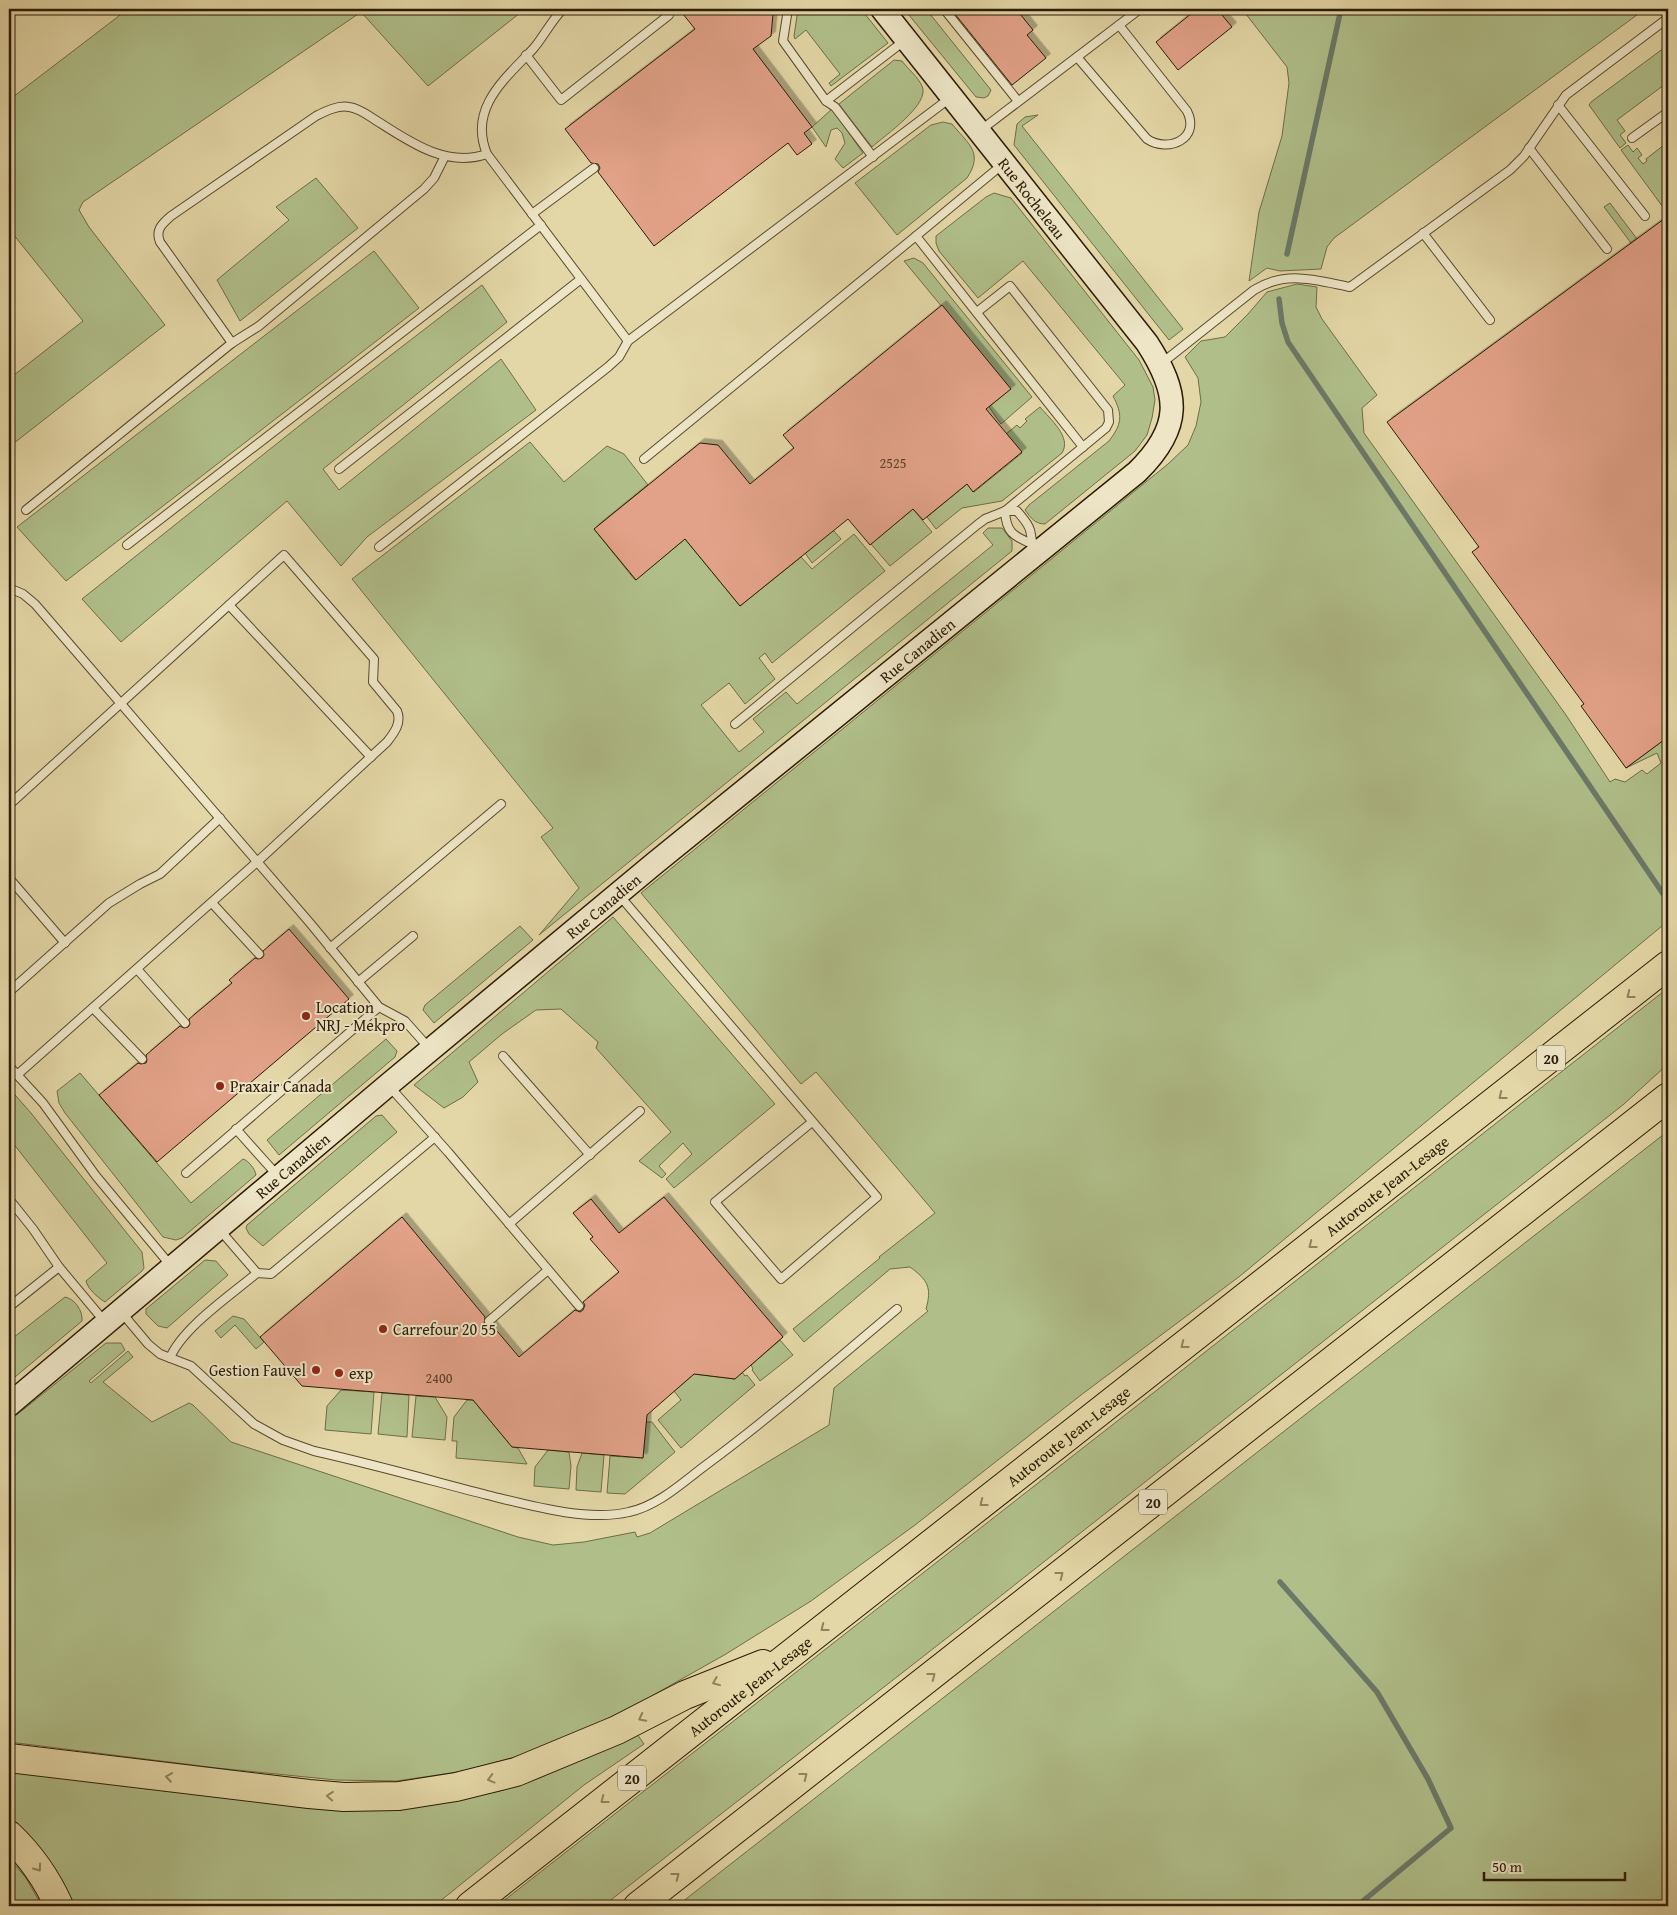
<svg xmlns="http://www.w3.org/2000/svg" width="1677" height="1915" font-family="'Gentium Book Plus',serif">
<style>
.green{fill:#b0bf8a;stroke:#6e6d47}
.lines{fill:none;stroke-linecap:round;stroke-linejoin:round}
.stream{stroke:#6b7969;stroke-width:5.5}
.building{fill:#e2a289;stroke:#2b1b04;filter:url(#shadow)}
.lane-casing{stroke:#594a2d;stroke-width:10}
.secondary-casing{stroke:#2b1b04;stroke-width:25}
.highway-casing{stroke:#2b1b04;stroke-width:30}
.lane{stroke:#ede5c6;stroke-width:8}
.secondary{stroke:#ede5c6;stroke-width:22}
.highway{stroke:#e4d7a7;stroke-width:28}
.oneway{stroke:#91825e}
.poi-dot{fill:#8f2418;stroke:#ede5c6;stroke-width:2}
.labels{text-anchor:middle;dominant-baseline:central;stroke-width:4;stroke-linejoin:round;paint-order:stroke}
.number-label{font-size:14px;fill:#593d25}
.shield{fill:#ede5c6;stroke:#65583e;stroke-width:1}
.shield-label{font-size:15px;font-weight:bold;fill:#2b1b04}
.street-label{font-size:16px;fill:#2b1b04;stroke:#ede5c6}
.poi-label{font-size:16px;fill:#2b1b04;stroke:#ede5c6;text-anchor:start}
</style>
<defs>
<filter id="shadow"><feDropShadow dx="4.5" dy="-4.5" stdDeviation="0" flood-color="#0004"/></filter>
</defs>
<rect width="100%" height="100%" fill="#e4d7a7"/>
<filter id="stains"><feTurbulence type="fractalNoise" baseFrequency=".004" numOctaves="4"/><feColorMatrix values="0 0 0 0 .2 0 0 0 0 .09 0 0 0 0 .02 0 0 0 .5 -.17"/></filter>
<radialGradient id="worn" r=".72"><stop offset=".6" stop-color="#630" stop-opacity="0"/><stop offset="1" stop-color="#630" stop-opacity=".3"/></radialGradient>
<g class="green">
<path d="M128,9H525L428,86L361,12L83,202L79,210L89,227L165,325L9,447V379L83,321L9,229V100Z"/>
<path d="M798,9H861L888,43L831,86L829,83L840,74L806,30L795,39L794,36Z"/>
<path d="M904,9H926L991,90L988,96L984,98L976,97Z"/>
<path d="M1242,9H1645L1334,238L1327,247L1321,269L1280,271L1267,268L1249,281L1259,212L1282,136L1289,83L1287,67Z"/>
<path d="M1668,45V82L1617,120L1625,131L1620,135L1626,143L1620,148L1589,105L1591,102Z"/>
<path d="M894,60L902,61C908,69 918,77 922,86C931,104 884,136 872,147L839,104Z"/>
<path d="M832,109L863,153L843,168L835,159L845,143L842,133L837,128L831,130L826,147L812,127Z"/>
<path d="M1038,115L1022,126L1183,329L1169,340L1014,145L1017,124L1025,117Z"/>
<path d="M943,122L952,124C968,144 984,152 967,178L897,235L855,183L931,125Z"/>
<path d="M1628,145L1633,152L1637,148L1642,155L1638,158L1643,164L1647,161L1646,159L1664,145L1668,157V214L1621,150Z"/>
<path d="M316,178L358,228L240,321L217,280L289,220L276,207Z"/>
<path d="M994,193L1011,198L1139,360L1153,387L1155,400L1152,418L1147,435L1135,451L1045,524C1035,524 1031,518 1025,510L1029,505L1109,441C1122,424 1123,415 1113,396L1125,385L1023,261L978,298L939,251L936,243V236L986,197Z"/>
<path d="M1610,203L1637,239L1631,243L1604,207Z"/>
<path d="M374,251L419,308L66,581L17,527Z"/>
<path d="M914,258L923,263L1032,397L1001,424L989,407L1010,389L904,261Z"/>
<path d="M1297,284L1317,287L1316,307L1322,319L1377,395L1362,408L1364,433L1566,715L1610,782L1615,779L1625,782L1642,770L1647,774L1661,763L1657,753L1626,768L1668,737V921L1240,1276L1081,1395L915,1525L811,1601L726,1654L648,1698L583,1731L522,1755L464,1771L397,1781L336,1780L217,1768L9,1742V1421L106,1343H121L125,1350L89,1381L91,1383L128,1351L133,1357L103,1382L152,1422L189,1403L193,1405L231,1442L518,1537L553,1545L584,1542L635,1532L637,1537L650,1533L829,1425L834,1388L928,1311L926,1309C932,1288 928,1280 910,1267L890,1269L804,1342L793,1329L880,1258L879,1257L935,1213L816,1072L801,1084L641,893L1168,464L1188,445L1196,426L1201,402L1198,378L1185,357L1201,341L1225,337L1248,314L1267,292Z"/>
<path d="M482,285L507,322L323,469L339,490L501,359L536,410L367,537L341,566L287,501L121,642L82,599L304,422Z"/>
<path d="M1040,407C1050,419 1072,437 1062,453L1002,501L962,508L936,529L927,517L967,484L974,492L1022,453L1006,434L1017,425L1020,428L1027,421L1025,419Z"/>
<path d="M530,442L564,482L607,446L624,454L648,485L594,529L635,580L685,539L740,606L801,557L812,569L854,534L885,571L772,663L765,653L759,658L775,679L745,704L729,683L701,705L739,752L764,732L753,719L786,692L797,704L993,545L983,533L988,528H1002L1012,541V551L539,935L579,888L541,837L553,828L352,579Z"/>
<path d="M913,509L932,532L890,566L871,544Z"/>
<path d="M833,530L841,539L812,563L805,553Z"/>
<path d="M613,917L775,1104L674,1188L666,1179L692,1154L683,1143L659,1166L666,1174L662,1178L639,1161L671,1132L596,1048L598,1042L561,1009L536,1010L502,1034L469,1062L478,1082L463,1097L444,1108L414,1085Z"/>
<path d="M520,926L533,940L434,1023L423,1010L425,1005Z"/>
<path d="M1668,988V1064L1624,1104L993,1602L603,1906H497L1134,1408Z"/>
<path d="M386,1039L397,1051L395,1057L279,1155L267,1140Z"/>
<path d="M80,1073L191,1203L243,1159C249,1161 255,1169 256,1175L182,1238L176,1240L163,1237L65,1113L59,1103L57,1091Z"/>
<path d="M9,1088L31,1113L142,1252L144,1268L142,1271L105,1302C97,1297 88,1289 86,1281L107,1263L9,1138Z"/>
<path d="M382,1115L397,1132L263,1246L249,1234L246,1228L247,1225L376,1116Z"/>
<path d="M1668,1131V1906H677Z"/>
<path d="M205,1260L216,1261L228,1275L167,1328L158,1326L146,1314V1309Z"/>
<path d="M65,1297C75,1299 83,1311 82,1321L9,1382V1341Z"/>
<path d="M233,1316L244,1319L264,1342L256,1349L235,1325L221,1338L215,1331Z"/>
<path d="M780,1340L793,1355L760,1381L752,1370L753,1369L751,1365Z"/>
<path d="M742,1372L745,1376L747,1375L755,1385L681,1448L658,1420L681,1400L674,1391L694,1374L735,1379Z"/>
<path d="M341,1390L374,1392L371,1434L325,1430L327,1406Z"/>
<path d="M382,1393L409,1395L407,1437L378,1434Z"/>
<path d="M416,1396L435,1397L447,1417L445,1440L412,1437Z"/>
<path d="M467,1400H473L512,1447L518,1448L527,1464L456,1458L457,1441H452L454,1417Z"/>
<path d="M646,1422H652L675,1452L625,1494L607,1493L610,1456L643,1458Z"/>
<path d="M548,1450L569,1452L571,1466L569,1489L534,1486L535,1467Z"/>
<path d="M582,1453L604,1455L601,1492L576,1490L577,1467Z"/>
<path d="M637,1734L644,1744L584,1785L434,1906H71L19,1826L9,1817V1770L458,1799L500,1791L531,1780Z"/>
<path d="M9,1858L26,1878L42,1906H9Z"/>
</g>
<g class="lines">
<g class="stream">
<path d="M1287,254L1341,9"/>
<path d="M1279,299L1282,323L1288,342L1668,901"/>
<path d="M1280,1582L1377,1692L1428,1779L1451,1828L1357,1906"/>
</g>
</g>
<g class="building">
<path d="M679,9H758L761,12L773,14L771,36L753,49L812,127L804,133L812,144L797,155L788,143L654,246L598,172L600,168L598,164L591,163L565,129L695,29Z"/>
<path d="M951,9H1016L1033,30L1027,35L1046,58L1012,85Z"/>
<path d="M1197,9H1217L1232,27L1178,70L1156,42Z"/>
<path d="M1668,216V737L1626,768L1581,706L1584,704L1472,552L1479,547L1387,422Z"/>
<path d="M942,305L1011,389L986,409L1022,452L973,492L967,484L923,520L913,509L870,545L848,519L740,606L685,539L636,580L594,529L700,443L718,445L750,484L794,448L783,435Z"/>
<path d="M289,929L349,999L157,1162L99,1095L138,1063L141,1064L146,1063L147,1060L146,1055L180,1026L184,1028L188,1027L190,1024L189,1019L232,983L229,980L255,958L258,959L262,958L264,955L263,951Z"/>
<path d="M664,1197L783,1337L735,1379L694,1374L647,1415L643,1458L512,1447L473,1400L302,1386L260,1337L402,1217L485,1317L484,1324L488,1326L492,1325L519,1357L575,1310L580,1312L583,1310L585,1305L583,1302L619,1272L590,1239L593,1237L573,1213L591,1199L619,1233Z"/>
</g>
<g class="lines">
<defs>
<g id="lane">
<path d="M563,9C551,21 544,36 533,49C505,79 468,108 487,154L628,341"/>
<path d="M788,9L783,41L826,101L904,41"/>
<path d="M944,9L1018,101"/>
<path d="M526,55L561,100L669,15L664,9"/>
<path d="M1077,57L1147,139C1168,153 1201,139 1187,111L1119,25"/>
<path d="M826,101L835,107L873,157"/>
<path d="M1558,105L1645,216"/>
<path d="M981,130L1140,9"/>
<path d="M1632,138L1668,112"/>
<path d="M1529,148L1607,249"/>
<path d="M1003,164L916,236L1083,447"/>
<path d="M532,214L594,168"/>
<path d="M1423,233L1490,320"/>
<path d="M232,343L160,242C155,230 162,224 171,216L316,116C326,111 338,105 349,107C359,108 369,116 377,121C410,142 446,168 487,154"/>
<path d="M1162,363L1254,290C1286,270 1315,280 1350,287L1510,170L1524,156L1566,95L1668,18"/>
<path d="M644,459L916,236"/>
<path d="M339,469L581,279"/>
<path d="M26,510L232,343L259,326L424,189L434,178L445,156"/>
<path d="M1032,544C1013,536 1006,532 1005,511H1017C1022,517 1028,523 1030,530C1032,538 1031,543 1036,551"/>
<path d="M127,545L541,225"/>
<path d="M379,547L608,367L619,357L628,341L950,98"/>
<path d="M9,588L23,594L35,604L310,923L379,1007L405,1021L429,1048"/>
<path d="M229,605L371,757"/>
<path d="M735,724L977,525L985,519L1005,511L1106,428L1109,422L1108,410L1010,286L977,312"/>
<path d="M9,805L284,555L374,659L373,682L397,711C402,723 394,733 387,742L257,862L17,1075"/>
<path d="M9,878L65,943"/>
<path d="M619,895L877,1197L781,1279L715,1202L812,1122"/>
<path d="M212,903L259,954"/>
<path d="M330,948L501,804"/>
<path d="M137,969L185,1023"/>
<path d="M358,982L413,936"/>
<path d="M9,992L109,903L140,884L160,874L220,818"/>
<path d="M93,1008L142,1059"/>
<path d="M503,1056L590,1155"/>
<path d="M9,1066L43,1103L96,1176L171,1266"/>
<path d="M389,1086L448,1152L579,1306"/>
<path d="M236,1129L278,1176"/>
<path d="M186,1173L379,1007"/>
<path d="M9,1199L33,1229L59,1267"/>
<path d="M509,1224L640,1111"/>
<path d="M257,1273L271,1274L435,1137"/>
<path d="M9,1307L59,1267L105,1322"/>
<path d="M122,1313L148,1344L160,1354L191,1366L254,1424L283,1440L314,1451C372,1464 429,1480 487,1495C528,1505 587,1522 629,1512C658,1506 683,1482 706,1465C772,1416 834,1362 897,1309"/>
<path d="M489,1321L548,1270"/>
<path d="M170,1358C182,1328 231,1295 257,1273L219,1229"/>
</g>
<g id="secondary">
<path id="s1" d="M9,1405L388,1085L655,863L1137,472C1183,427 1180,394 1147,343L882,9"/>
</g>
<g id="highway">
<path d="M9,1758L309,1794L344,1797L399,1796L456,1787L516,1772L617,1730L685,1695L763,1664"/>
<path d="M9,1835C30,1855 47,1879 59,1906"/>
<path id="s2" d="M470,1906L1668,965"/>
<path d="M638,1906L1668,1097"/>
</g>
</defs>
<use href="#lane" class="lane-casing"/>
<use href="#secondary" class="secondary-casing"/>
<use href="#highway" class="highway-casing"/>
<use href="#lane" class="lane"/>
<use href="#secondary" class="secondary"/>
<use href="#highway" class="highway"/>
</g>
<defs><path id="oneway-chevron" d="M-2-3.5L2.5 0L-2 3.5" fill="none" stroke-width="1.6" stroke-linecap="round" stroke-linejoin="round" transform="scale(1.25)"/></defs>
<g class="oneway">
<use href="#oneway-chevron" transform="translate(1630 995) rotate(142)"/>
<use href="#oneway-chevron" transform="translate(1502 1096) rotate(142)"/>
<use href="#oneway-chevron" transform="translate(1312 1245) rotate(142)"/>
<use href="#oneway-chevron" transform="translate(1184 1345) rotate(142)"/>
<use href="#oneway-chevron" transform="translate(983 1503) rotate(142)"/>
<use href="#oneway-chevron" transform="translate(1060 1575) rotate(-38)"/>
<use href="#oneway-chevron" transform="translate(824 1628) rotate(142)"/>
<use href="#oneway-chevron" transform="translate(932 1676) rotate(-38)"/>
<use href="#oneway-chevron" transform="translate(716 1682) rotate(158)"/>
<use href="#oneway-chevron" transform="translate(642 1718) rotate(153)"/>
<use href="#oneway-chevron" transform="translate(804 1776) rotate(-38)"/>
<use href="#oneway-chevron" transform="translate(169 1777) rotate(-172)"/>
<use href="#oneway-chevron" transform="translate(491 1779) rotate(165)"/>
<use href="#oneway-chevron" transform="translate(330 1796) rotate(-175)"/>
<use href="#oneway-chevron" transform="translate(604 1800) rotate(142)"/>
<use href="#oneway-chevron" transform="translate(38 1868) rotate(54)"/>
<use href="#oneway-chevron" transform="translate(676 1876) rotate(-38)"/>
</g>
<g class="poi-dot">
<circle cx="306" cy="1016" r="5"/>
<circle cx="220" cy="1086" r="5"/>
<circle cx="383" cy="1329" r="5"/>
<circle cx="316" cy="1370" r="5"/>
<circle cx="339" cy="1373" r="5"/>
</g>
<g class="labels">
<g class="number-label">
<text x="893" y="463">2525</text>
<text x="439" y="1378">2400</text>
</g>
<g class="shield">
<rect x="1537" y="1045.5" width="28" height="25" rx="4"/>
<rect x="1139" y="1489.5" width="28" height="25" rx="4"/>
<rect x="618" y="1765.5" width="28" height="25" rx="4"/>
</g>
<g class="shield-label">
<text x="1551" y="1058">20</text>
<text x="1153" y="1502">20</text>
<text x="632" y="1778">20</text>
</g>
<g class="street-label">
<text transform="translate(1032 198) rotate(52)">Rue Rocheleau</text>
<text stroke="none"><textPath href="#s1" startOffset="1181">Rue Canadien</textPath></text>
<text stroke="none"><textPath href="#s1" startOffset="776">Rue Canadien</textPath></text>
<text stroke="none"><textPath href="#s1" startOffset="371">Rue Canadien</textPath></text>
<text stroke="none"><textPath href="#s2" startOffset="1166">Autoroute Jean-Lesage</textPath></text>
<text stroke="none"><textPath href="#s2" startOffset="761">Autoroute Jean-Lesage</textPath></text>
<text stroke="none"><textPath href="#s2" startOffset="356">Autoroute Jean-Lesage</textPath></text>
</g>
<g class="poi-label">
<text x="316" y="1007">Location<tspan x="316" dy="18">NRJ - Mekpro</tspan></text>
<text x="230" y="1086">Praxair Canada</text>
<text x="393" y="1329">Carrefour 20 55</text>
<text x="306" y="1370" text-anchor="end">Gestion Fauvel</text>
<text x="349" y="1373">exp</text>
</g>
</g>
<rect width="1677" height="1915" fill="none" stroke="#e4d7a7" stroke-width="30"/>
<rect x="10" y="10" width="1657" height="1895" fill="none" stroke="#2b1b04" stroke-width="2.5"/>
<rect x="15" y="15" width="1647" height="1885" fill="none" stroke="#2b1b04"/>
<path d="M1484 1872v8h141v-8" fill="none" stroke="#2b1b04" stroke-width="2.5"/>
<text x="1492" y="1872" font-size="15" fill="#2b1b04" stroke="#ede5c6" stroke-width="4" paint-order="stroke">50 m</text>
<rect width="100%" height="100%" filter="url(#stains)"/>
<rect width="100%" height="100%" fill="url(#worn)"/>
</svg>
